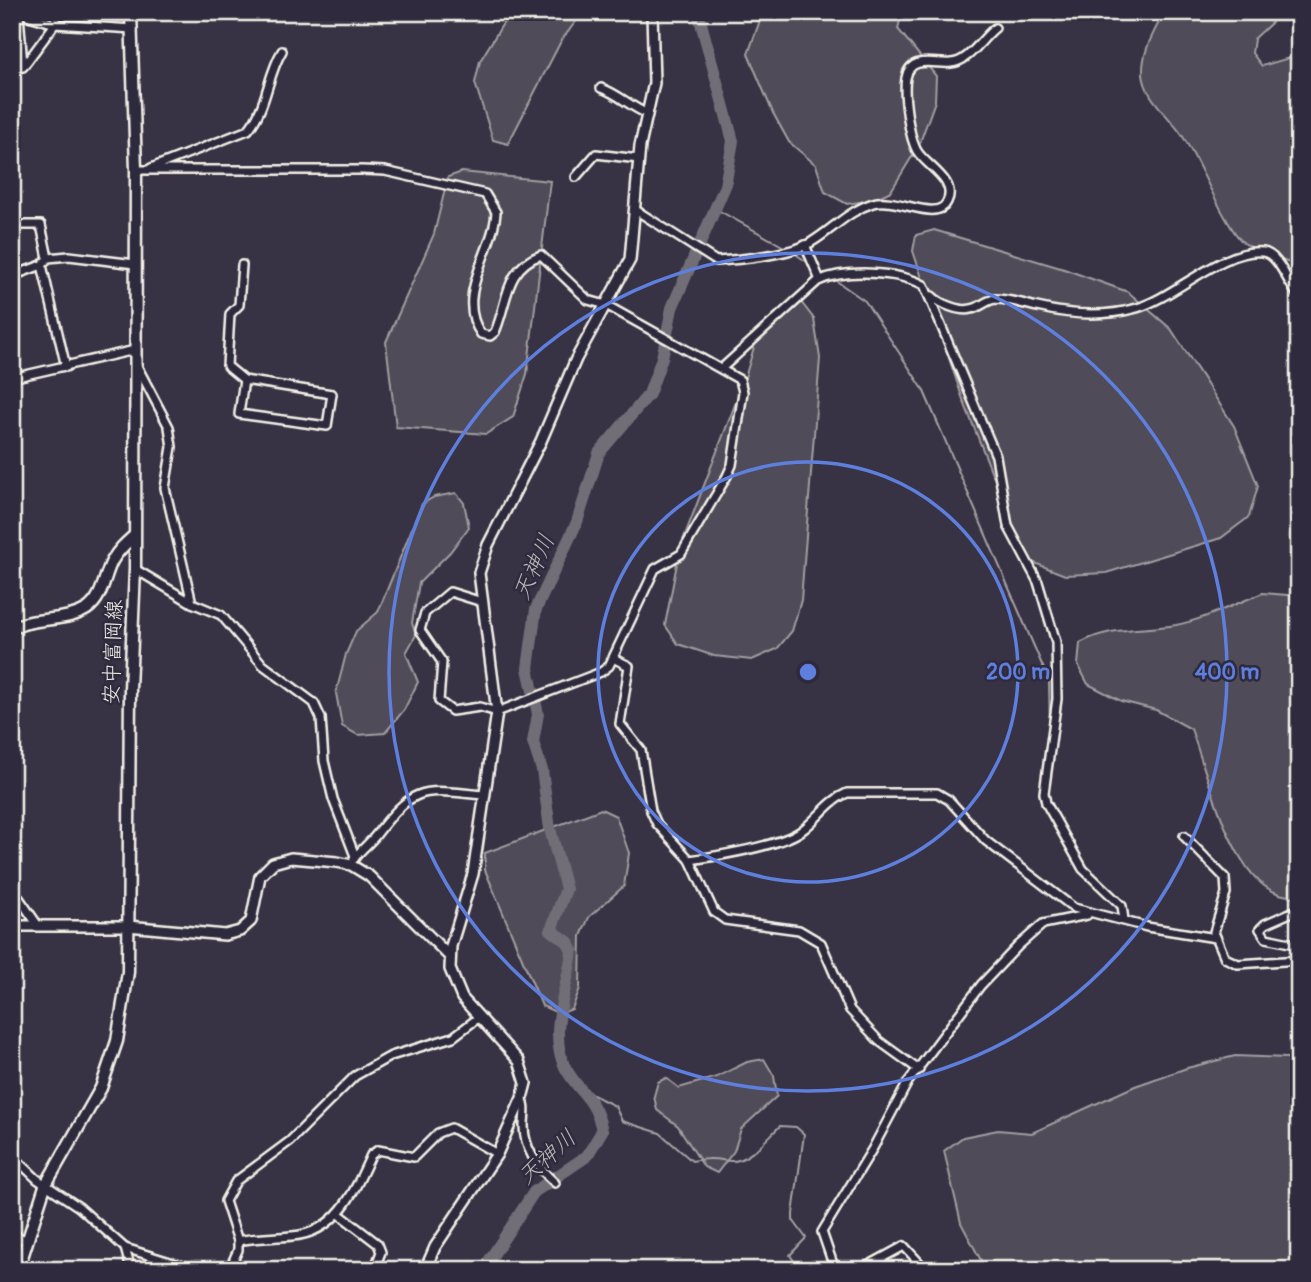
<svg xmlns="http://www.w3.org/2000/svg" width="1311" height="1282" font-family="Pangolin,'Klee One',sans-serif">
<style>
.green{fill:#504b59;stroke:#a29ea0;stroke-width:2}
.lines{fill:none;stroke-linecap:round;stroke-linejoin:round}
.stream{stroke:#a6a2a4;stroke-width:2}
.river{stroke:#726e77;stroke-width:12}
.minor-casing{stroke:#f4f1e8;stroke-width:12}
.tertiary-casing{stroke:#f4f1e8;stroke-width:14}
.secondary-casing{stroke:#f4f1e8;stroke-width:15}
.minor{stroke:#2f2a3d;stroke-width:7}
.tertiary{stroke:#2f2a3d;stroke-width:9}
.secondary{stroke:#2f2a3d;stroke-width:10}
.ring{fill:none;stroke:#5e7fdd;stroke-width:3.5}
.labels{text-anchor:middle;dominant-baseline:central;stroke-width:5;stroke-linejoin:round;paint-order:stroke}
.street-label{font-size:21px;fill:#f4f1e8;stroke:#2f2a3d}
.water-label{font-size:23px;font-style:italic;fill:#bab6b5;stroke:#2f2a3d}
.centre{fill:#5e7fdd;stroke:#2f2a3d;stroke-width:3.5}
.ring-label{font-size:21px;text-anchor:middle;font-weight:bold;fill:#5e7fdd;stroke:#2f2a3d;stroke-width:5;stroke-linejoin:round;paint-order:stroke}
</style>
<rect width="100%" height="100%" fill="#373244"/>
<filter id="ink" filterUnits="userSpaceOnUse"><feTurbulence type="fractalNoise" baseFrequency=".0143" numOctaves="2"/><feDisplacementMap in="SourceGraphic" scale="14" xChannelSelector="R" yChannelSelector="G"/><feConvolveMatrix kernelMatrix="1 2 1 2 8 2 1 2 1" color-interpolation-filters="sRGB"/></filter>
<g filter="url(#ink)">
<g class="green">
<path d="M510,12H583L561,41L508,144L493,140L475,83L480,61Z"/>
<path d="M763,12H902L898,29L936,76L935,101L919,145L891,191L872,200L847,204L825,192L816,165L789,142L773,113L748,54Z"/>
<path d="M1164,12H1283L1254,39L1252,53L1262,66L1299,55V266C1281,260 1259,253 1244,243C1227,230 1199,162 1185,140C1173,118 1144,99 1143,73C1142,50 1155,31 1164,12Z"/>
<path d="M462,172L550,181L527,374L513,417L486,434L396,427L386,342L434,234L448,177Z"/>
<path d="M934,230L1064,269L1128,292L1171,329L1234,426L1258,486L1249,517L1221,538L1106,573L1065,575L1032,562L1016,534L962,397L913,251L916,235Z"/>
<path d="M801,302L814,319L820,358L801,600L792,631L777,649L752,660L714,656L678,644L665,625L680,548L744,381L760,327L782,310Z"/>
<path d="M456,493L464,503L469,527L450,552L419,583L412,623L416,635L406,653L418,682L404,710L385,733L358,735L342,726L336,693L346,654L356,631L378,612L422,504L434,497Z"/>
<path d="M1263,593L1299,596V898C1292,896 1284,896 1277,893C1231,877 1207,772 1191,729L1156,710L1121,701L1088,684L1078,665L1080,643C1111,626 1142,631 1176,625C1206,619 1234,604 1263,593Z"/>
<path d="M601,809L616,816L629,853L624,886L589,917L581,936L580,988L572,1009L560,1014L542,1006L485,870V853Z"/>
<path d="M1235,1056L1287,1058L1299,1063V1270H986L961,1223L944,1151L963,1137L998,1130L1032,1133L1135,1086L1187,1068Z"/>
<path d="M764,1059L774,1076L777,1096L741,1129L734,1151L717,1173L704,1167L678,1126L657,1110L654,1096L658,1082L666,1078L679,1088L717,1077L747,1062Z"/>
</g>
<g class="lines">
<g class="stream">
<path d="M716,209L786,248"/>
<path d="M794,253L810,264"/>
<path d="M835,280L865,301L923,389L1049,681L1050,730"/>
<path d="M585,1091L615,1106L622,1121L660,1133L692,1161C710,1158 713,1159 730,1161C748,1163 768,1137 780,1126L796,1127L804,1134L793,1214V1220L806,1238L790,1255L800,1270"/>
</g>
<path class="river" d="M483,1270L534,1192L587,1156L602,1131C595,1096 579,1094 565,1067C547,1031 569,986 572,950L568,942L551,930L566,889L550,829L542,770L533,742L538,714L528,668L536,609L577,522L599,453L649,394L662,358L672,308L725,186L733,141L698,12"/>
<defs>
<g id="minor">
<path d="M17,12L55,24L133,29"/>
<path d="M19,14L23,66"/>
<path d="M12,68L23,67L55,24L56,12"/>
<path d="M601,88C619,94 630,107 648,114"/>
<path d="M151,168L248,130C267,108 267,76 282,51"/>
<path d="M136,170H362L385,171L485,194L496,212C494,251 454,295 481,334L490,336L495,332C508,303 504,268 541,255L588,300L606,305L740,380L743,392L732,465L727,476L681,554L655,569L609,666L601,672L497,712L480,707L452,711L439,701L442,662L420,630L425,613L450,592L482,602"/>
<path d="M576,177L596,154L639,159"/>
<path d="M634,209L716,261C739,260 791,254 810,243C832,230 848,211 873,203C896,196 937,223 947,202C958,181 926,166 917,151C909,137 903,94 906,78C910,54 936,65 951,63C969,62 982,38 995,28"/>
<path d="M12,225H41L48,258"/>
<path d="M805,245L820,280"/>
<path d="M42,265L66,367"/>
<path d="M242,265L239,305L230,314L227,366L244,380L332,394L327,426L239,414L244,380"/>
<path d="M12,276L42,265L48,258L69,256L135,264"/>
<path d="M932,296C940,304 960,312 971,309C980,308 986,300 995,299C1009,299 1024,304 1037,307C1070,315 1105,317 1137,308C1175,297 1225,247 1263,252C1279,254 1288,285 1299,296"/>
<path d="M136,364L169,427L172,447L165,488L192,603"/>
<path d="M721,369L818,281C845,269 897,271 924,285L996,456L1008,526L1038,582L1056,642L1057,699L1044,793L1046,803L1083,869L1122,906L1124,920"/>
<path d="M12,378L135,350"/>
<path d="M135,569L192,603L221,615L263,665L314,703L321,718L324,761L333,799L355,856"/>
<path d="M615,659L629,666L620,724L641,750L651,811L657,824L690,860L714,912L725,920L799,930L821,943L850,1010L879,1041L919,1070"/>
<path d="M1184,836L1225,878L1226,893L1214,932L1225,958L1238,964L1299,960"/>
<path d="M354,859C360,850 369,844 376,835C416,783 423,790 485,795"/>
<path d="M690,860C717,856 780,846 801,831C818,819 828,801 847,793H937L949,800L986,841L1074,908L1147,927L1216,938"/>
<path d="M12,888L37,924"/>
<path d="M1299,909L1265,924L1260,929L1266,938L1299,945"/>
<path d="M522,1098C527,1108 524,1115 524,1126C524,1149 538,1168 555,1183"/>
<path d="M12,1155L37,1179L79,1207L125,1248L196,1270"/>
<path d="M339,1214L378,1244L381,1252L374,1270"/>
<path d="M12,1234L27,1241"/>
<path d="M238,1241C257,1237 274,1238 292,1236C337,1233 355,1190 371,1155L378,1150L414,1157L438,1133L451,1128L497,1154"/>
<path d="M125,1248L131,1270"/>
<path d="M229,1270L238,1250V1241L225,1201L236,1181L290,1141L355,1076L391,1056L453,1037L478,1018"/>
<path d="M835,1270L822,1232L873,1148L908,1082L981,985L1018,946L1043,924L1087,915"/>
<path d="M860,1270L904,1246L926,1270"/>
</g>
<g id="tertiary">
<path d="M12,926H128L225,935L240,931L251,921L260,876L273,863L291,858L337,862L351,865L369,876L450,957"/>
<path d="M425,1270L435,1247L497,1154L522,1098L526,1083L519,1061L462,998L450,969L451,946L473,874L497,712L479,573L488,545L541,441L576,359L630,260L640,146L654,83L652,12"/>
</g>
<g id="secondary">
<path d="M12,628C36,616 64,623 87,609C103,598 104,576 112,561C118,550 126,543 134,536"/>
<path d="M18,1270L45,1186L101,1088L117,1041L128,972L130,689L135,569L136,170L131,12"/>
</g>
</defs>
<use href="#minor" class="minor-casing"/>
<use href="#tertiary" class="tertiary-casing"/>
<use href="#secondary" class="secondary-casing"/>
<use href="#minor" class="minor"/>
<use href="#tertiary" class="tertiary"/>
<use href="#secondary" class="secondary"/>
</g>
</g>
<g class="ring">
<circle cx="808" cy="672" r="210"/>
<circle cx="808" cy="672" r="419"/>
</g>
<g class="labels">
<g class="street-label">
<text transform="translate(113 652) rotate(-88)">安中富岡線</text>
</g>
<g class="water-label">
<text transform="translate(534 567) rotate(-66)">天神川</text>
<text transform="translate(547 1157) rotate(-42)">天神川</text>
</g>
</g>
<circle cx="808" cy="672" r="10" class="centre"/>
<g class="ring-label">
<text x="1018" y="679">200 m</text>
<text x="1227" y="679">400 m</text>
</g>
<rect width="1311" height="1282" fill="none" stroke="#2f2a3d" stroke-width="42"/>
<rect x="21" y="21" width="1269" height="1240" fill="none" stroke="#f4f1e8" stroke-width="2.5" filter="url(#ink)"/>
</svg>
